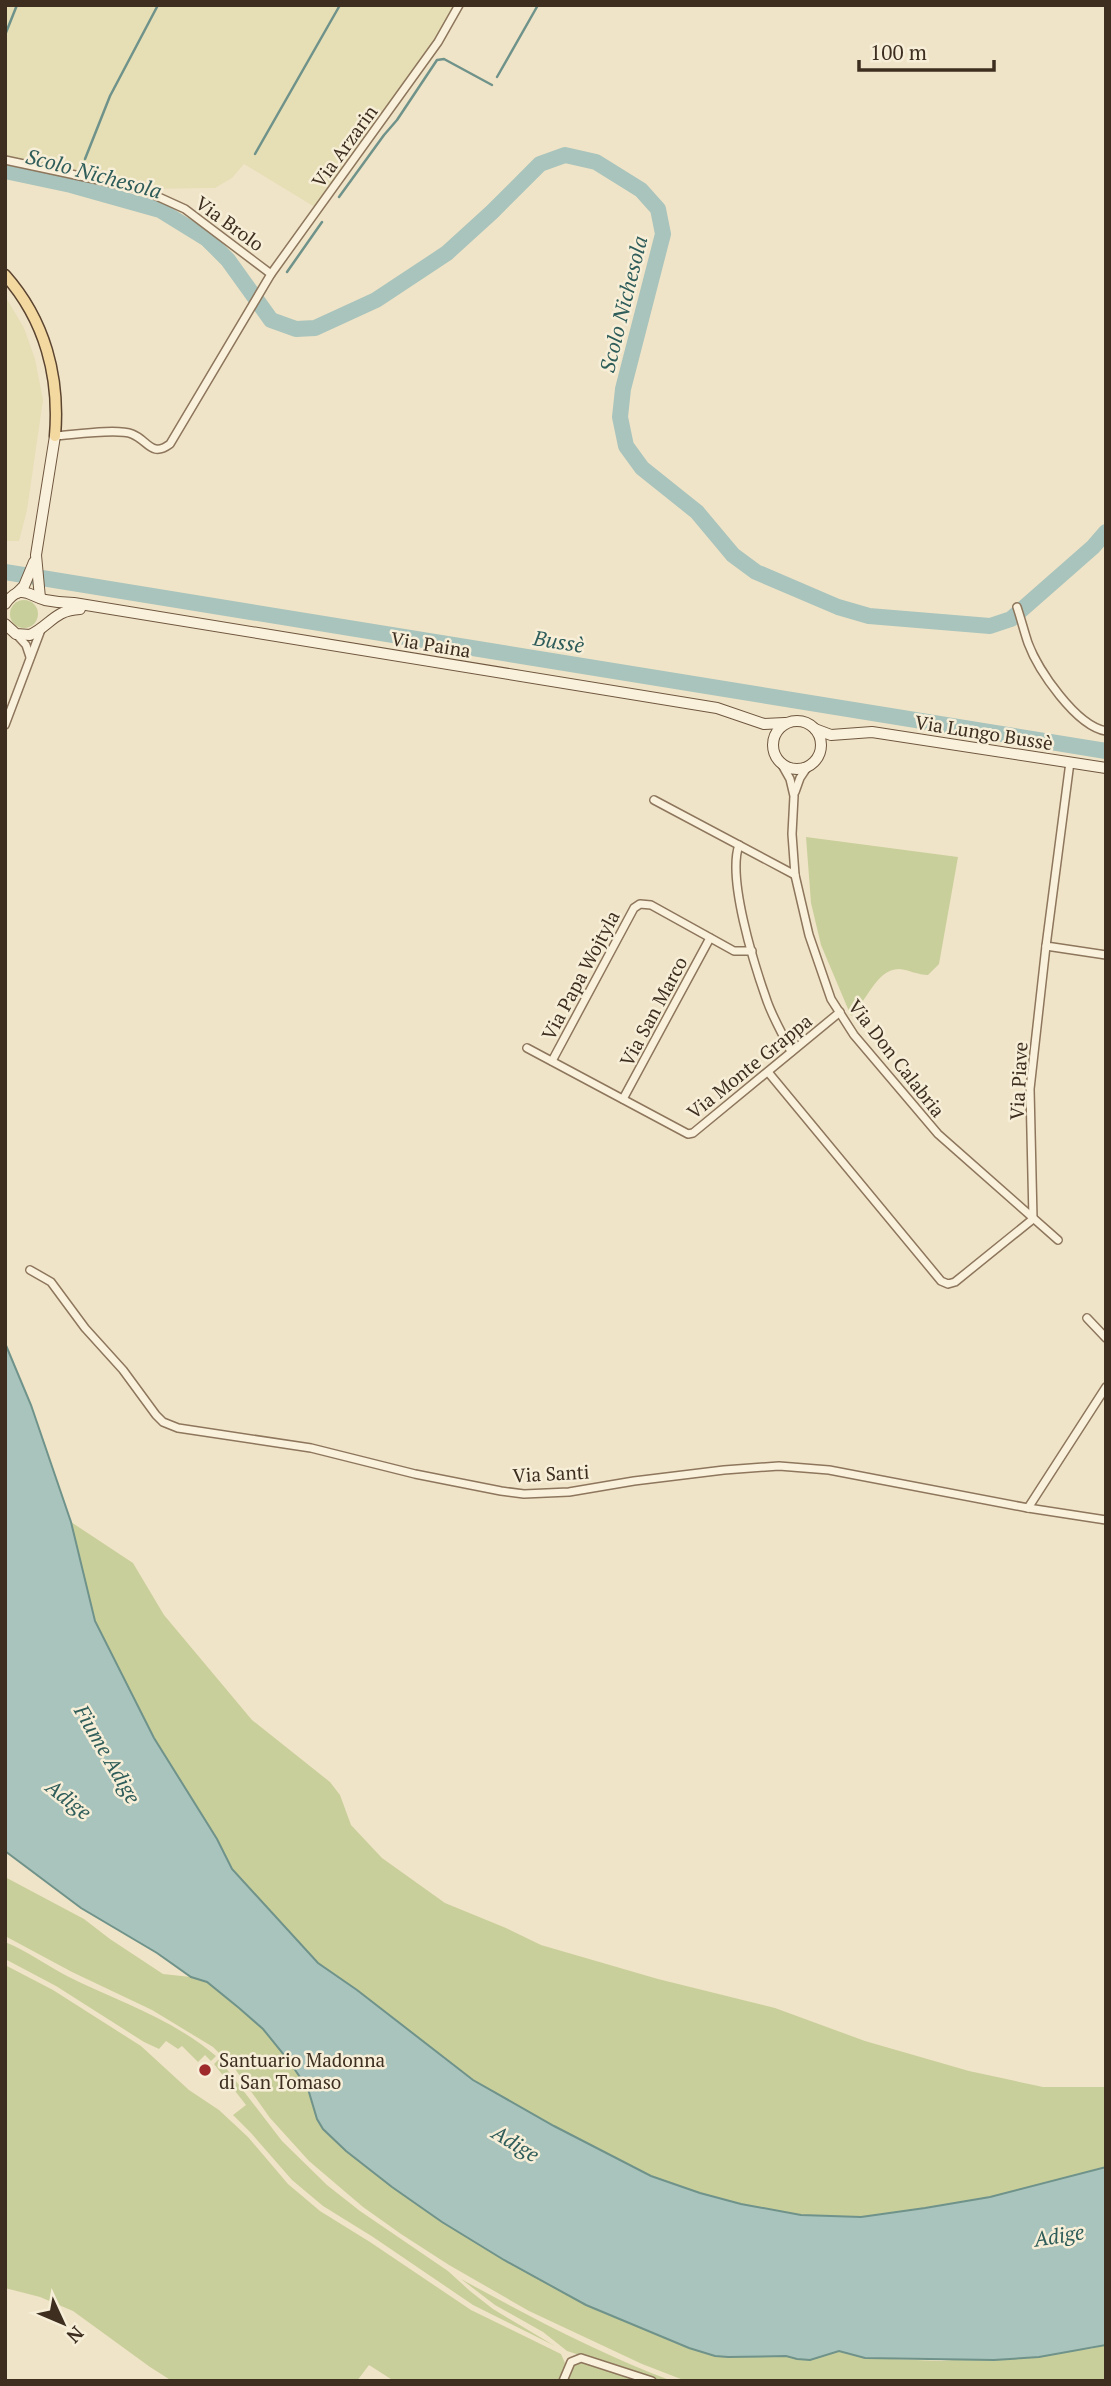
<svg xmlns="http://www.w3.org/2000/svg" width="1111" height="2386" font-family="'PT Serif',serif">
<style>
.farmland{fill:#e6deb5}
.green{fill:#c9cf9b}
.water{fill:#a9c4bc;stroke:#6f938a;stroke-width:2}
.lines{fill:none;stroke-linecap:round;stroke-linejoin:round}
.stream{stroke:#6f938a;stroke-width:2.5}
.river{stroke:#a9c4bc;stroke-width:16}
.street-casing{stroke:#8d765c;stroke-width:10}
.secondary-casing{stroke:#6f573f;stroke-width:12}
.primary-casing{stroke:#5b4430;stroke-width:13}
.street{stroke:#faf1dc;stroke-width:7}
.secondary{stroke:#faf1dc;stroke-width:10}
.primary{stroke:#f3d9a0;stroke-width:10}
.poi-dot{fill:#9e2a2b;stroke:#f7eed8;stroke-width:2.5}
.labels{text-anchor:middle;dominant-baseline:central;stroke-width:5;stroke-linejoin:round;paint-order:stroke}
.street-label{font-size:19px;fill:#3d2e20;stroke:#f7eed8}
.poi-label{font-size:19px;fill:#3d2e20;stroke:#f7eed8;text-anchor:start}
.water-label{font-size:21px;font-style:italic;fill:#2f5d5a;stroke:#f7eed8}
</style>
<rect width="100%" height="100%" fill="#f0e4c8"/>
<g class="farmland">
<path d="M5,5H459L435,46L318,209L244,164L232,178L215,188L141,189L5,160Z"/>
<path d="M5,296L24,328L35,359L43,400L27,510L19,541H5Z"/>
</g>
<g class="green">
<circle cx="24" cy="614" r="14"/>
<path d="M806,837L958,857L939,964L928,975C918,975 909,970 899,969C876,969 866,1003 851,1016L821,945L811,903Z"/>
<path d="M71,1522L133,1563L164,1615L252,1720L330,1782L340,1795L351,1825L382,1858L445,1903L506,1928L541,1945L658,1979L775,2008L865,2041L969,2071L1043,2087H1106V2167L990,2197L925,2208L861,2217L801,2215L741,2204L700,2193L651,2176L554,2126L473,2080L318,1963L232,1869L217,1839L154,1738L95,1621Z"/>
<path d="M5,1877L84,1919L110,1939L163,1974L191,1977L207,1982L263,2029L289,2061L308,2089L317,2119L323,2129L346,2151L392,2187L442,2222L504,2260L586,2305L689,2348L715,2356L728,2357L786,2356L797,2359L810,2360L839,2351L865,2358L941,2361L1090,2349L1106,2345V2381H686L642,2364L529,2311L449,2265L401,2234L363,2207L309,2161L270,2118L235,2069L213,2047L152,2010L72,1972L5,1936Z"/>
<path d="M5,1942C27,1951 46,1965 67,1976C117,2001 173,2019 216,2056L211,2061L205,2055L198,2062L182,2046L178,2049L166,2041L159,2049L144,2042L56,1986L5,1959Z"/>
<path d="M5,1965L53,1990L141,2046L189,2090L219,2110L248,2137L288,2184L320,2211L370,2242L471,2310L561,2354L565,2363L561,2381H394L369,2365L357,2381H172L150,2367L73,2311L40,2297L5,2288Z"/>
<path d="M219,2059L282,2141L327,2185L360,2211L448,2271L470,2291L493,2309L555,2346L473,2305L373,2237L323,2206L292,2180L251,2133L233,2115L246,2105L214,2064Z"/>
<path d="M461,2279C530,2317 598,2353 672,2381L657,2380L567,2351L543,2332L495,2305Z"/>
<path d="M582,2360L646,2381H565L573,2365Z"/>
</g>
<path class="water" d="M5,1343L31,1405L71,1522L95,1621L154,1738L217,1839L232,1869L318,1963L357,1990L473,2080L554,2126L651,2176L700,2193L741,2204L801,2215L861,2217L925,2208L990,2197L1106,2167V2345L1039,2357L994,2360L865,2358L839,2351L810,2360L797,2359L786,2356L728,2357L715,2356L689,2348L586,2305L504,2260L442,2222L392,2187L346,2151L323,2129L317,2119L308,2089L289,2061L263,2029L239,2008L207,1982L191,1977L157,1953L81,1908L5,1851Z"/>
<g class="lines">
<g class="stream">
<path d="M5,35L17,5"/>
<path d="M497,77L538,5"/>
<path d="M255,154L340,5"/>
<path d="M85,159L110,96L158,5"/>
<path d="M339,197L384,135L397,120L437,60L444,59L492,85"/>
<path d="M287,272L322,222"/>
</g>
<g class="river">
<path d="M5,171L71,185L160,210L207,239L228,260L271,320L296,329L315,328L376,300L447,253L492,212L540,164L565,155L596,162L641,190L658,209L663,234L623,389L620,417L626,446L642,468L697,512L733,555L756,572L838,607L869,616L990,626L1011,619L1093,547L1106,532"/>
<path d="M5,572L1106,751"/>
</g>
<defs>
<g id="street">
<path d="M5,160L141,189L185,209L271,274"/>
<path d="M55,436C72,435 117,428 132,434C148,440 151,458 170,444L271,274L438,42L459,5"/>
<path d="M1017,607C1021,619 1024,631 1028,643C1038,670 1076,726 1106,731"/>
<path d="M17,635L26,645L30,657"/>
<path d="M5,725L42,627"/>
<path d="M1070,762L1046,946L1106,955"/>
<path d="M781,763L790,779L794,796L792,834L795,875L809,935L831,999L854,1035L938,1134L1058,1240"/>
<path d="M795,792L800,778L808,766"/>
<path d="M654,800L795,875"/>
<path d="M739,845C727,878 754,964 766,998C772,1017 783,1034 791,1052"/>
<path d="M527,1048L688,1134L693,1133L840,1012"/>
<path d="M552,1061L634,908L640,904L651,905L734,951H752"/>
<path d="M768,1072L941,1281L948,1284L955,1282L1033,1219L1030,1089L1046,946"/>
<path d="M623,1099L710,938"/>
<path d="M30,1270L51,1282L85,1328L123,1370L156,1415L163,1422L178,1428L311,1448L415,1474L501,1491L524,1494L569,1492L634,1481L724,1470L779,1466L829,1470L1028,1508L1106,1520"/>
<path d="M1087,1318L1106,1338"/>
<path d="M1028,1508L1106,1387"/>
<path d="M563,2381L571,2362L581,2358L652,2381"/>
</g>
<g id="secondary">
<path d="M17,593L24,586L34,562"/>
<path d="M40,598L36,555L55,436"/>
<path d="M5,604C20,583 28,595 45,600C55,602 64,603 74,603L717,708L764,724L785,723"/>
<path d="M5,624L16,634L30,635C50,626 54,610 80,609"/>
<circle cx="797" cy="745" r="24"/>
<path d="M815,729L831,735L872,732L1106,768"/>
</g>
<path id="primary" d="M5,275C45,320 60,377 55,436"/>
</defs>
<use href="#street" class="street-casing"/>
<use href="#secondary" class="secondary-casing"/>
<use href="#primary" class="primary-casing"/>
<use href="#street" class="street"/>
<use href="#secondary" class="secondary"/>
<use href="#primary" class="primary"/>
</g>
<circle class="poi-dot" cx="205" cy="2070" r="7"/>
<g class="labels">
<g class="street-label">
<text transform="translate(344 146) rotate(-54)">Via Arzarin</text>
<text transform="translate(230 223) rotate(36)">Via Brolo</text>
<text transform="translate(431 644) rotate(9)">Via Paina</text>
<text transform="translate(984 732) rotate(9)">Via Lungo Bussè</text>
<text transform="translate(580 975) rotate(-62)">Via Papa Wojtyla</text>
<text transform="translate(653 1011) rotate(-62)">Via San Marco</text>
<text transform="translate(897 1058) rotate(52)">Via Don Calabria</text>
<text transform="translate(749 1066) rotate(-39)">Via Monte Grappa</text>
<text transform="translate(1018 1081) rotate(-87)">Via Piave</text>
<text transform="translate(551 1473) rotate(-3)">Via Santi</text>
</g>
<g class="poi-label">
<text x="219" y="2059">Santuario Madonna<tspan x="219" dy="22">di San Tomaso</tspan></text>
</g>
<g class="water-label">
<text transform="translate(94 173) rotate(15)">Scolo Nichesola</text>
<text transform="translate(623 304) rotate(-76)">Scolo Nichesola</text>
<text transform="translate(559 641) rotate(9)">Bussè</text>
<text transform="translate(108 1754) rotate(60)">Fiume Adige</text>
<text transform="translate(69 1799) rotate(38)">Adige</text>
<text transform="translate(516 2143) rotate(31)">Adige</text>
<text transform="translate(1059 2235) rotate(-9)">Adige</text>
</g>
</g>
<rect width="1111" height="2386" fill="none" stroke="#3d2e20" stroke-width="14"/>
<g transform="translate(63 2323) rotate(134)" stroke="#f7eed8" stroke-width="5" paint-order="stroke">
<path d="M0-5L12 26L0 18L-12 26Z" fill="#3d2e20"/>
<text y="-10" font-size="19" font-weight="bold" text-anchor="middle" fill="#3d2e20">N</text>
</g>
<path d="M859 60v10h135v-10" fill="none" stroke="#3d2e20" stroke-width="3.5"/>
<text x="870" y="60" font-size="21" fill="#3d2e20" stroke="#f7eed8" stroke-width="5" paint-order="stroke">100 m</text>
</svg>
